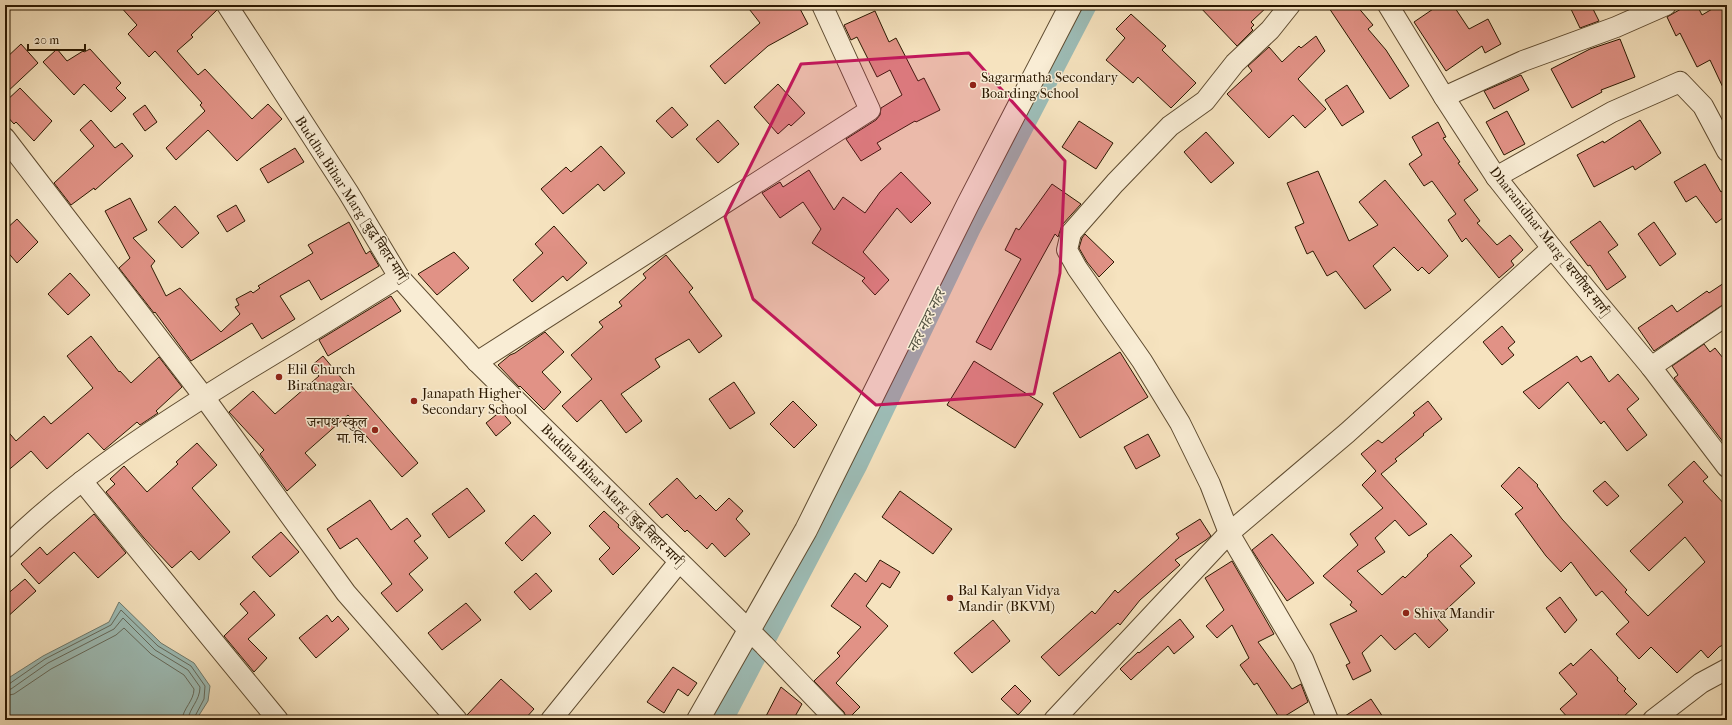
<svg xmlns="http://www.w3.org/2000/svg" width="1732" height="725" font-family="'IM FELL French Canon','Noto Serif Devanagari',serif">
<style>
.water{fill:#9dbdb7;stroke:#6f7b6e}
.lines{fill:none;stroke-linecap:round;stroke-linejoin:round}
.shore{stroke:#646a5c;stroke-width:1}
.canal{stroke:#9dbdb7;stroke-width:20}
.building{fill:#e19286;stroke:#2b1801}
.minor-casing{stroke:#5e4b30;stroke-width:22}
.tertiary-casing{stroke:#5e4b30;stroke-width:24}
.minor{stroke:#f9edd5;stroke-width:20}
.tertiary{stroke:#f9edd5;stroke-width:22}
.marked{fill:#c2185b;fill-opacity:0.2;stroke:#c2185b;stroke-width:3;stroke-linejoin:round}
.poi-dot{fill:#8f2418;stroke:#f9edd5;stroke-width:1.5}
.labels{text-anchor:middle;dominant-baseline:central;stroke-width:3;stroke-linejoin:round;paint-order:stroke}
.poi-label{font-size:14px;fill:#2b1801;stroke:#f9edd5;text-anchor:start}
.street-label{font-size:14px;fill:#2b1801;stroke:#f9edd5}
.water-label{font-size:15px;font-style:italic;fill:#535241;stroke:#f9edd5}
</style>
<rect width="100%" height="100%" fill="#f6e3bf"/>
<filter id="stains"><feTurbulence type="fractalNoise" baseFrequency=".005" numOctaves="4"/><feColorMatrix values="0 0 0 0 .2 0 0 0 0 .09 0 0 0 0 .02 0 0 0 .5 -.17"/></filter>
<radialGradient id="worn" r=".72"><stop offset=".6" stop-color="#630" stop-opacity="0"/><stop offset="1" stop-color="#630" stop-opacity=".3"/></radialGradient>
<path class="water" d="M119,602L161,643L194,663L210,686L208,701L196,720H5V683L10,677L43,656L109,622Z"/>
<g class="lines">
<g class="shore">
<path d="M5,685L9,684L45,659L111,625L121,610L158,646L191,666L205,686L204,699L193,720"/>
<path d="M5,690L11,689L48,663L114,629L123,618L155,650L188,670L200,687C200,701 189,708 188,720"/>
<path d="M5,696L14,694L51,669L116,635L124,628L151,654L184,675L194,689C194,701 183,708 182,720"/>
</g>
<g class="canal">
<path d="M767,637L858,464L970,230L1087,5"/>
<path d="M723,720L758,653"/>
</g>
</g>
<g class="building">
<path d="M119,5H216L217,10L191,35L193,37L177,51L198,75L205,69L252,119L268,104L282,119L237,161L208,130L176,160L166,148L205,111L200,105L202,103L155,51L149,57L128,34L137,25Z"/>
<path d="M746,5H798L808,24L768,46L725,84L710,66L760,23Z"/>
<path d="M1198,5H1269L1251,22L1254,25L1251,28L1253,30L1237,46Z"/>
<path d="M1327,5H1356L1373,25L1368,29L1386,50L1409,86L1390,99Z"/>
<path d="M1439,5H1453L1469,29L1488,19L1501,44L1485,53L1482,46L1446,71L1414,22Z"/>
<path d="M1569,5H1591L1599,21L1580,28Z"/>
<path d="M1688,5H1697L1702,15L1719,5H1727V96L1710,60L1697,67L1680,33L1676,36L1667,17Z"/>
<path d="M875,11L889,42L896,38L918,81L924,78L940,110L916,122L915,121L877,143L881,149L861,161L846,139L876,120L880,115L881,108L902,95L890,70L877,77L857,37L851,40L844,25Z"/>
<path d="M1131,14L1166,46L1162,50L1196,83L1171,108L1138,77L1133,83L1106,60L1125,38L1116,29Z"/>
<path d="M1316,36L1325,51L1298,79L1326,109L1305,128L1293,115L1269,138L1227,94L1252,71L1248,66L1269,47L1282,62L1299,46L1301,48Z"/>
<path d="M1620,39L1635,77L1601,90L1602,92L1572,108L1551,69L1590,49Z"/>
<path d="M21,44L38,63L5,94V59Z"/>
<path d="M57,49L67,61L83,51L84,52L90,49L121,83L116,88L126,98L111,112L84,84L74,95L43,62Z"/>
<path d="M1521,75L1529,90L1494,109L1484,91Z"/>
<path d="M778,84L805,113L791,126L789,124L778,134L754,107Z"/>
<path d="M1347,85L1364,112L1342,126L1325,100Z"/>
<path d="M20,88L52,121L34,141L16,122L14,124L5,114V102Z"/>
<path d="M145,105L157,122L145,131L133,114Z"/>
<path d="M672,107L688,125L672,138L656,121Z"/>
<path d="M1507,111L1525,144L1504,155L1486,122Z"/>
<path d="M91,120L115,148L122,143L133,156L95,190L94,188L71,205L54,183L94,146L80,130Z"/>
<path d="M718,120L739,144L718,163L696,139Z"/>
<path d="M1640,120L1661,153L1635,170L1633,166L1594,187L1577,155L1603,141L1604,143Z"/>
<path d="M1079,121L1113,143L1096,169L1062,147Z"/>
<path d="M1438,122L1446,137L1443,138L1460,162L1458,163L1478,190L1464,200L1480,221L1477,223L1497,245L1510,235L1523,250L1511,261L1514,265L1499,278L1466,238L1462,242L1448,220L1456,214L1432,181L1424,186L1409,164L1422,155L1412,137Z"/>
<path d="M1206,132L1234,163L1211,183L1184,152Z"/>
<path d="M601,146L625,173L604,191L598,184L563,214L541,189L566,167L571,172Z"/>
<path d="M295,148L304,162L268,183L260,169Z"/>
<path d="M1705,164L1721,192L1727,188V215L1716,223L1696,196L1686,202L1674,182Z"/>
<path d="M809,170L834,210L843,197L865,213L880,192L901,172L931,203L911,223L897,208L863,252L889,280L875,295L862,281L865,278L812,243L821,229L803,202L780,218L762,193L780,182L783,187Z"/>
<path d="M1318,171L1349,241L1378,225L1359,202L1385,180L1448,256L1429,274L1422,267L1418,271L1394,247L1373,266L1391,290L1365,309L1336,271L1327,276L1313,251L1307,254L1295,227L1304,223L1287,183Z"/>
<path d="M1052,184L1081,204L1062,225L1058,237L1055,234L991,350L976,342L1021,259L1005,250L1016,228L1019,230Z"/>
<path d="M130,198L147,230L133,238L155,261L151,266L166,296L180,288L221,332L240,314L235,307L239,305L236,299L251,291L253,293L260,288L258,286L313,253L308,245L349,222L366,254L370,251L379,266L321,300L309,280L280,296L295,319L262,339L252,323L191,361L155,312L154,313L119,268L130,258L105,211Z"/>
<path d="M236,205L245,221L227,232L217,216Z"/>
<path d="M175,206L199,233L182,248L158,222Z"/>
<path d="M17,219L38,242L17,263L5,249V230Z"/>
<path d="M1600,221L1618,245L1608,252L1626,277L1607,290L1590,265L1588,266L1570,242Z"/>
<path d="M1654,222L1676,254L1660,266L1638,234Z"/>
<path d="M554,226L587,263L567,281L563,276L532,302L513,280L543,253L535,244Z"/>
<path d="M1085,234L1114,262L1099,277L1087,262L1079,248L1082,238Z"/>
<path d="M454,252L469,268L437,295L418,274Z"/>
<path d="M666,255L693,288L689,292L722,336L699,353L689,339L655,359L660,367L621,394L642,421L626,433L601,400L577,422L562,406L592,379L571,355L603,327L599,322L622,306L619,302L646,278L643,274Z"/>
<path d="M70,273L90,295L68,315L48,294Z"/>
<path d="M1727,281V302L1654,351L1638,328L1672,305L1677,312L1707,291L1709,293Z"/>
<path d="M391,296L401,311L328,356L319,340Z"/>
<path d="M1502,326L1515,342L1508,348L1514,355L1502,365L1483,342Z"/>
<path d="M545,332L564,352L542,372L561,392L544,410L520,386L519,387L498,365L510,355L515,353Z"/>
<path d="M91,336L119,372L120,371L131,383L159,357L182,387L156,411L158,413L140,425L137,422L104,450L88,433L47,469L31,451L5,473V428L16,441L44,416L51,424L93,388L67,356Z"/>
<path d="M1704,344L1710,352L1715,348L1727,363V447L1674,378L1678,375L1672,366Z"/>
<path d="M1120,352L1148,397L1080,438L1053,393Z"/>
<path d="M323,356L347,385L349,383L418,463L402,477L348,415L305,453L316,465L287,491L260,454L264,450L229,412L253,391L275,414L319,376L311,366Z"/>
<path d="M1577,356L1581,362L1591,356L1609,382L1618,374L1639,399L1627,409L1647,435L1627,451L1604,421L1601,424L1568,382L1539,409L1523,392Z"/>
<path d="M974,361L1043,404L1015,448L947,405Z"/>
<path d="M734,382L755,413L730,429L709,399Z"/>
<path d="M793,401L817,425L794,448L770,424Z"/>
<path d="M1428,401L1442,419L1423,434L1424,435L1395,459L1397,461L1381,474L1427,524L1409,536L1395,520L1375,538L1385,552L1357,571L1382,595L1403,576L1405,578L1428,556L1427,555L1451,534L1472,556L1460,566L1475,583L1437,618L1448,630L1429,648L1415,633L1395,650L1381,635L1362,653L1371,671L1353,680L1346,665L1350,663L1330,624L1357,611L1350,605L1352,602L1323,576L1358,545L1350,534L1383,508L1362,485L1376,471L1361,454L1378,440L1382,443L1415,415L1413,413Z"/>
<path d="M501,411L511,423L496,436L486,423Z"/>
<path d="M1148,434L1160,456L1136,469L1124,447Z"/>
<path d="M197,443L217,465L192,488L230,532L199,560L191,551L172,568L144,538L106,492L115,484L110,479L124,466L147,492L178,464L176,462Z"/>
<path d="M1694,461L1708,477L1703,481L1727,507V643L1719,647L1708,658L1701,650L1677,673L1651,647L1639,659L1616,634L1629,622L1602,591L1596,596L1571,562L1561,572L1546,556L1515,514L1523,508L1501,486L1519,467L1538,485L1537,486L1562,519L1627,590L1625,592L1648,616L1705,562L1685,537L1649,571L1630,551L1683,502L1668,485Z"/>
<path d="M677,478L696,499L700,495L716,511L729,498L743,511L736,519L750,534L725,557L712,543L707,549L687,530L685,532L667,514L662,518L649,504Z"/>
<path d="M1605,481L1619,496L1607,506L1593,491Z"/>
<path d="M467,488L485,511L449,538L432,514Z"/>
<path d="M900,491L952,529L933,554L882,517Z"/>
<path d="M370,500L391,530L407,518L421,536L414,541L428,558L409,574L423,590L397,612L381,593L392,584L357,538L340,549L327,529Z"/>
<path d="M604,511L619,525L618,527L640,548L613,575L599,559L610,548L589,526Z"/>
<path d="M94,514L126,553L98,578L74,552L39,584L21,564L40,547L47,555Z"/>
<path d="M534,515L551,533L522,561L505,543Z"/>
<path d="M1200,519L1211,536L1206,540L1175,560L1180,565L1140,600L1120,625L1118,623L1059,676L1041,657L1092,611L1095,614L1115,590L1118,593L1179,538L1176,534Z"/>
<path d="M281,532L299,552L270,577L252,557Z"/>
<path d="M1272,534L1314,583L1287,601L1263,567L1252,550Z"/>
<path d="M880,560L900,572L890,588L882,583L866,606L888,626L836,683L860,707L847,720L844,712L814,681L840,656L837,653L861,627L831,606L855,573L866,582Z"/>
<path d="M1232,561L1274,634L1258,642L1292,689L1301,684L1308,702L1280,719L1257,683L1254,685L1240,665L1249,658L1232,625L1217,638L1206,626L1224,610L1205,578Z"/>
<path d="M536,573L552,591L530,610L514,592Z"/>
<path d="M25,579L36,591L5,619V596Z"/>
<path d="M254,591L275,615L248,639L267,658L254,672L224,636L248,613L240,604Z"/>
<path d="M1560,597L1577,620L1565,633L1546,608Z"/>
<path d="M466,603L481,620L442,650L428,633Z"/>
<path d="M327,615L332,622L338,616L349,629L316,658L299,638Z"/>
<path d="M1180,619L1194,637L1174,654L1168,646L1131,680L1120,669L1138,652L1139,653Z"/>
<path d="M993,620L1010,641L972,673L954,653Z"/>
<path d="M1591,649L1618,678L1617,680L1626,689L1624,691L1637,704L1622,718L1619,715L1611,720H1570L1560,709L1577,694L1559,673L1571,663L1573,666Z"/>
<path d="M673,667L697,683L688,696L678,689L664,713L647,702Z"/>
<path d="M501,679L534,709L524,720H468L467,715Z"/>
<path d="M1015,685L1031,701L1018,715L1001,699Z"/>
<path d="M781,687L802,704L793,720H764Z"/>
<path d="M1371,699L1385,720H1339Z"/>
</g>
<g class="lines">
<defs>
<g id="minor">
<path d="M227,5L348,192L399,277L477,362L764,645L836,720"/>
<path d="M1290,5L1270,30L1235,63L1205,101L1170,126L1115,183L1071,233L1067,250L1077,268L1142,361L1180,423L1210,484L1229,533L1303,659L1328,720"/>
<path d="M1388,5L1444,97L1496,177L1552,248L1651,367L1727,467"/>
<path d="M1444,97L1523,61L1616,27L1666,5"/>
<path d="M5,138L204,397L346,593L457,720"/>
<path d="M1496,177L1612,112L1680,82L1703,106L1727,151"/>
<path d="M477,362L870,110L822,5"/>
<path d="M1651,367L1727,315"/>
<path d="M82,481L278,720"/>
<path d="M5,548C78,476 163,422 249,369C299,339 349,308 399,277"/>
<path d="M551,720L679,562"/>
<path d="M1054,720L1229,533L1347,433L1552,248"/>
<path d="M1653,720L1701,683L1727,669"/>
</g>
<path id="tertiary" d="M698,720L806,530L968,204L1071,5"/>
</defs>
<use href="#minor" class="minor-casing"/>
<use href="#tertiary" class="tertiary-casing"/>
<use href="#minor" class="minor"/>
<use href="#tertiary" class="tertiary"/>
</g>
<path class="marked" d="M969,53L1065,161L1060,273L1034,394L876,405L753,299L725,217L801,64Z"/>
<g class="poi-dot">
<circle cx="973" cy="85" r="4"/>
<circle cx="279" cy="377" r="4"/>
<circle cx="414" cy="401" r="4"/>
<circle cx="375" cy="430" r="4"/>
<circle cx="950" cy="598" r="4"/>
<circle cx="1406" cy="613" r="4"/>
</g>
<g class="labels">
<g class="poi-label">
<text x="981" y="77">Sagarmatha Secondary<tspan x="981" dy="16">Boarding School</tspan></text>
<text x="287" y="369">Elil Church<tspan x="287" dy="16">Biratnagar</tspan></text>
<text x="422" y="393">Janapath Higher<tspan x="422" dy="16">Secondary School</tspan></text>
<text x="367" y="422" text-anchor="end">जनपथ स्कुल<tspan x="367" dy="16">मा. वि.</tspan></text>
<text x="958" y="590">Bal Kalyan Vidya<tspan x="958" dy="16">Mandir (BKVM)</tspan></text>
<text x="1414" y="613">Shiva Mandir</text>
</g>
<g class="street-label">
<text transform="translate(352 200) rotate(57)">Buddha Bihar Marg [बुद्ध विहार मार्ग]</text>
<text transform="translate(1550 242) rotate(52)">Dharanidhar Marg [धरणीधर मार्ग]</text>
<text transform="translate(613 496) rotate(45)">Buddha Bihar Marg [बुद्ध विहार मार्ग]</text>
</g>
<g class="water-label">
<text transform="translate(926 321) rotate(-64)">नहर नहर नहर</text>
</g>
</g>
<rect width="1732" height="725" fill="none" stroke="#f6e3bf" stroke-width="20"/>
<rect x="6" y="6" width="1720" height="713" fill="none" stroke="#2b1801" stroke-width="2"/>
<rect x="10" y="10" width="1712" height="705" fill="none" stroke="#2b1801"/>
<path d="M28 44v6h57v-6" fill="none" stroke="#2b1801" stroke-width="2"/>
<text x="34" y="44" font-size="12" fill="#2b1801" stroke="#f9edd5" stroke-width="3" paint-order="stroke">20 m</text>
<rect width="100%" height="100%" filter="url(#stains)"/>
<rect width="100%" height="100%" fill="url(#worn)"/>
</svg>
